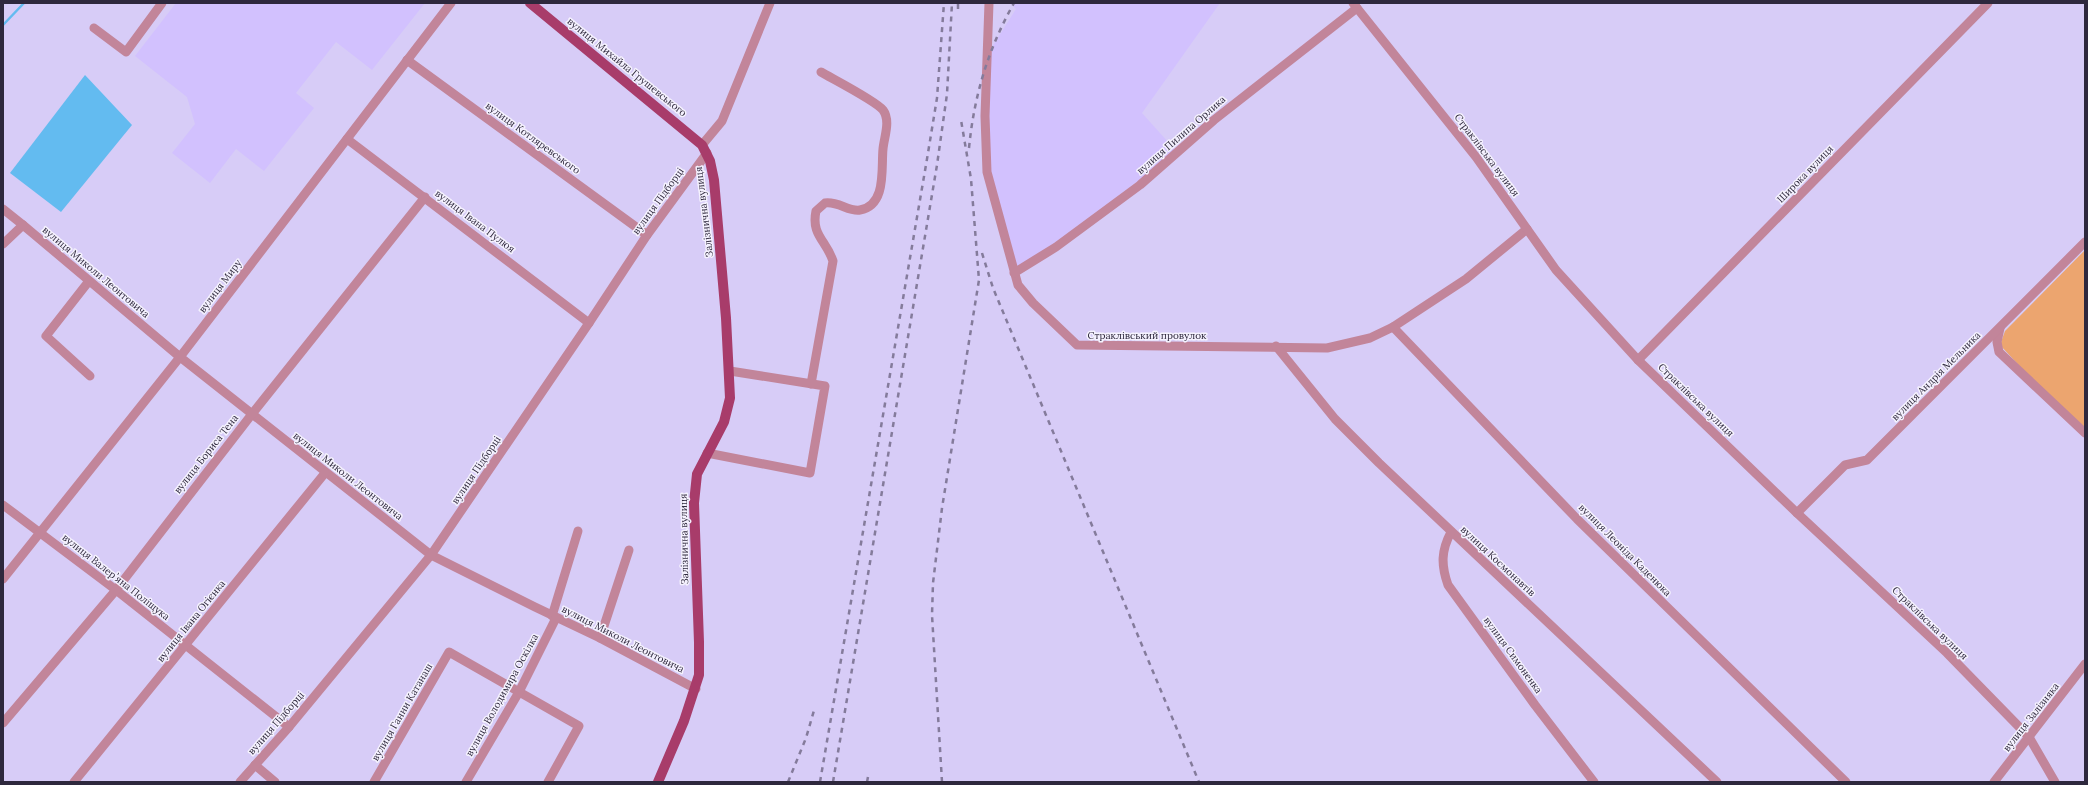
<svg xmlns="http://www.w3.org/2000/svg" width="2088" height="785" font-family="Lora,serif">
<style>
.built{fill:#d2c1fe}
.green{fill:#eca56f}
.water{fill:#63bbf0}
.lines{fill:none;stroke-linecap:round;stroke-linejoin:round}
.stream{stroke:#63bbf0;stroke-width:2.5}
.minor{stroke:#c2859a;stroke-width:9}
.major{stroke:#a83c6a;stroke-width:10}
.rail{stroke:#847b9b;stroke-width:2.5;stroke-dasharray:5 5;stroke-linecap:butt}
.labels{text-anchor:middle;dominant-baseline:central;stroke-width:3;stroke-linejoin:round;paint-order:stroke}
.street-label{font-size:10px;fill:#2e283d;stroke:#f5f2fe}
</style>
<rect width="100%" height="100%" fill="#d7ccf7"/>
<g class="built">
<path d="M176,3H425L372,70L336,42L296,93L314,108L264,171L236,149L210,183L172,153L195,124L187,97L135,56Z"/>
<path d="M1010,3H1220L1142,113L1177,152L1014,273L987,172V55L1016,9Z"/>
</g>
<path class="green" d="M2085,250V428L2025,372L2000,345L2005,331Z"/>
<path class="water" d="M85,75L132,125L61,212L10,173Z"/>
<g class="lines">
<path class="stream" d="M3,25L24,3"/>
<g class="minor">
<path d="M989,3L985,116L987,172L1018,285L1033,303L1077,345L1327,348L1370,338L1393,327L1466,279L1527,229"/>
<path d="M1353,3L1476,157L1556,270L1638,360L1797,513L1947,653L2029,737L2055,782"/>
<path d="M94,28L126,52L162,3"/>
<path d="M407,60L647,235"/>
<path d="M347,139L589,323"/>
<path d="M702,145L722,121L770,3"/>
<path d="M3,209L23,225"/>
<path d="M3,244L23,225L180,357L431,555L535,607L600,638L696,689"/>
<path d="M1014,273L1056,247L1140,185L1214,120L1357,8"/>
<path d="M89,281L46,336L90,376"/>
<path d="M1393,327L1577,519L1846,782"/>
<path d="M2000,328L1997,342L1999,352L2085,433"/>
<path d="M1276,346L1335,419L1379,463L1717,782"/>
<path d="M1638,360L1988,3"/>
<path d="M811,384L833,261C826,240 811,235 816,211L825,203C838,201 849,212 860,210C887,205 881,168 883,149C884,137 891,121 883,110C876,101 833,79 821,72"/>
<path d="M707,453L810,473L825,386L730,371"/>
<path d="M3,505L116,590L289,727"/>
<path d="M1797,513L1845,465L1867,460L2085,242"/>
<path d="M1451,532C1441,551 1441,565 1448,585L1535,705L1594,782"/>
<path d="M3,579L180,357L451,3"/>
<path d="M552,616L578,531"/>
<path d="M600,638L629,550"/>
<path d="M3,723L116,590L252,414L425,197"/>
<path d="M255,765L275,782"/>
<path d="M74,782L325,473"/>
<path d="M240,782L289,727L431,555L589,323L647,235L707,153"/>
<path d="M374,782L449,652L579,726L548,782"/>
<path d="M466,782L519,692L556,618"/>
<path d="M1994,782L2085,664"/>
</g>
<path class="major" d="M530,3L702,145L710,161L714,180L726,318L730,398L724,422L697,474L694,503L699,642V675L684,721L658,782"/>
<g class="rail">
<path d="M958,9V3"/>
<path d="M969,148C974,96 988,49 1014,3"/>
<path d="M982,253L993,288L1199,782"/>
<path d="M788,782L806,738L815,707"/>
<path d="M820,782L927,159L937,98L944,3"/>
<path d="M833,782L937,165L947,94L952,3"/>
<path d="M867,782L868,777"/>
<path d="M942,782L932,615L933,583L942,508L979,280L971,179L961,120"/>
</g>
</g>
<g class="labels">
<g class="street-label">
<text transform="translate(627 67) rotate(39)">вулиця Михайла Грушевського</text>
<text transform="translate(1181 135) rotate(-41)">вулиця Пилипа Орлика</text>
<text transform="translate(533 138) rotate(36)">вулиця Котляревського</text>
<text transform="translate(1487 155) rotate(53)">Страклівська вулиця</text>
<text transform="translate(1805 174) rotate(-46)">Широка вулиця</text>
<text transform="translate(658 201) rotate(-54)">вулиця Підборці</text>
<text transform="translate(704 212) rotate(-97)">Залізнична вулиця</text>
<text transform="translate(475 221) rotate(37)">вулиця Івана Пулюя</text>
<text transform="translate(96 272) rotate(40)">вулиця Миколи Леонтовича</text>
<text transform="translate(220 286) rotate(-53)">вулиця Миру</text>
<text x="1147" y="335">Страклівський провулок</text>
<text transform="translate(1936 376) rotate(-45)">вулиця Андрія Мельника</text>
<text transform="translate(1696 400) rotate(44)">Страклівська вулиця</text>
<text transform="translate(206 454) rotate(-52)">вулиця Бориса Тена</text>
<text transform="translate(476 470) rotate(-56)">вулиця Підборці</text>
<text transform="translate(348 476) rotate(38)">вулиця Миколи Леонтовича</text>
<text transform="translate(684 539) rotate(-91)">Залізнична вулиця</text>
<text transform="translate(1625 550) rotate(45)">вулиця Леоніда Каденюка</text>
<text transform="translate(1498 561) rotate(43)">вулиця Космонавтів</text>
<text transform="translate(116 577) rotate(38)">вулиця Валерʼяна Поліщука</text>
<text transform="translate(191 621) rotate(-51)">вулиця Івана Огієнка</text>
<text transform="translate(1930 623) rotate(44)">Страклівська вулиця</text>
<text transform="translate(623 639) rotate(27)">вулиця Миколи Леонтовича</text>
<text transform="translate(1513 655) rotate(54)">вулиця Симоненка</text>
<text transform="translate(502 695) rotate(-61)">вулиця Володимира Оскілка</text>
<text transform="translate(402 712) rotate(-60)">вулиця Ганни Катанаш</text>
<text transform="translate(2031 717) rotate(-52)">вулиця Залізняка</text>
<text transform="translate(276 723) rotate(-49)">вулиця Підборці</text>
</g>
</g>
<rect width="2088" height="785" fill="none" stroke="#2e283d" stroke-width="8"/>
</svg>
